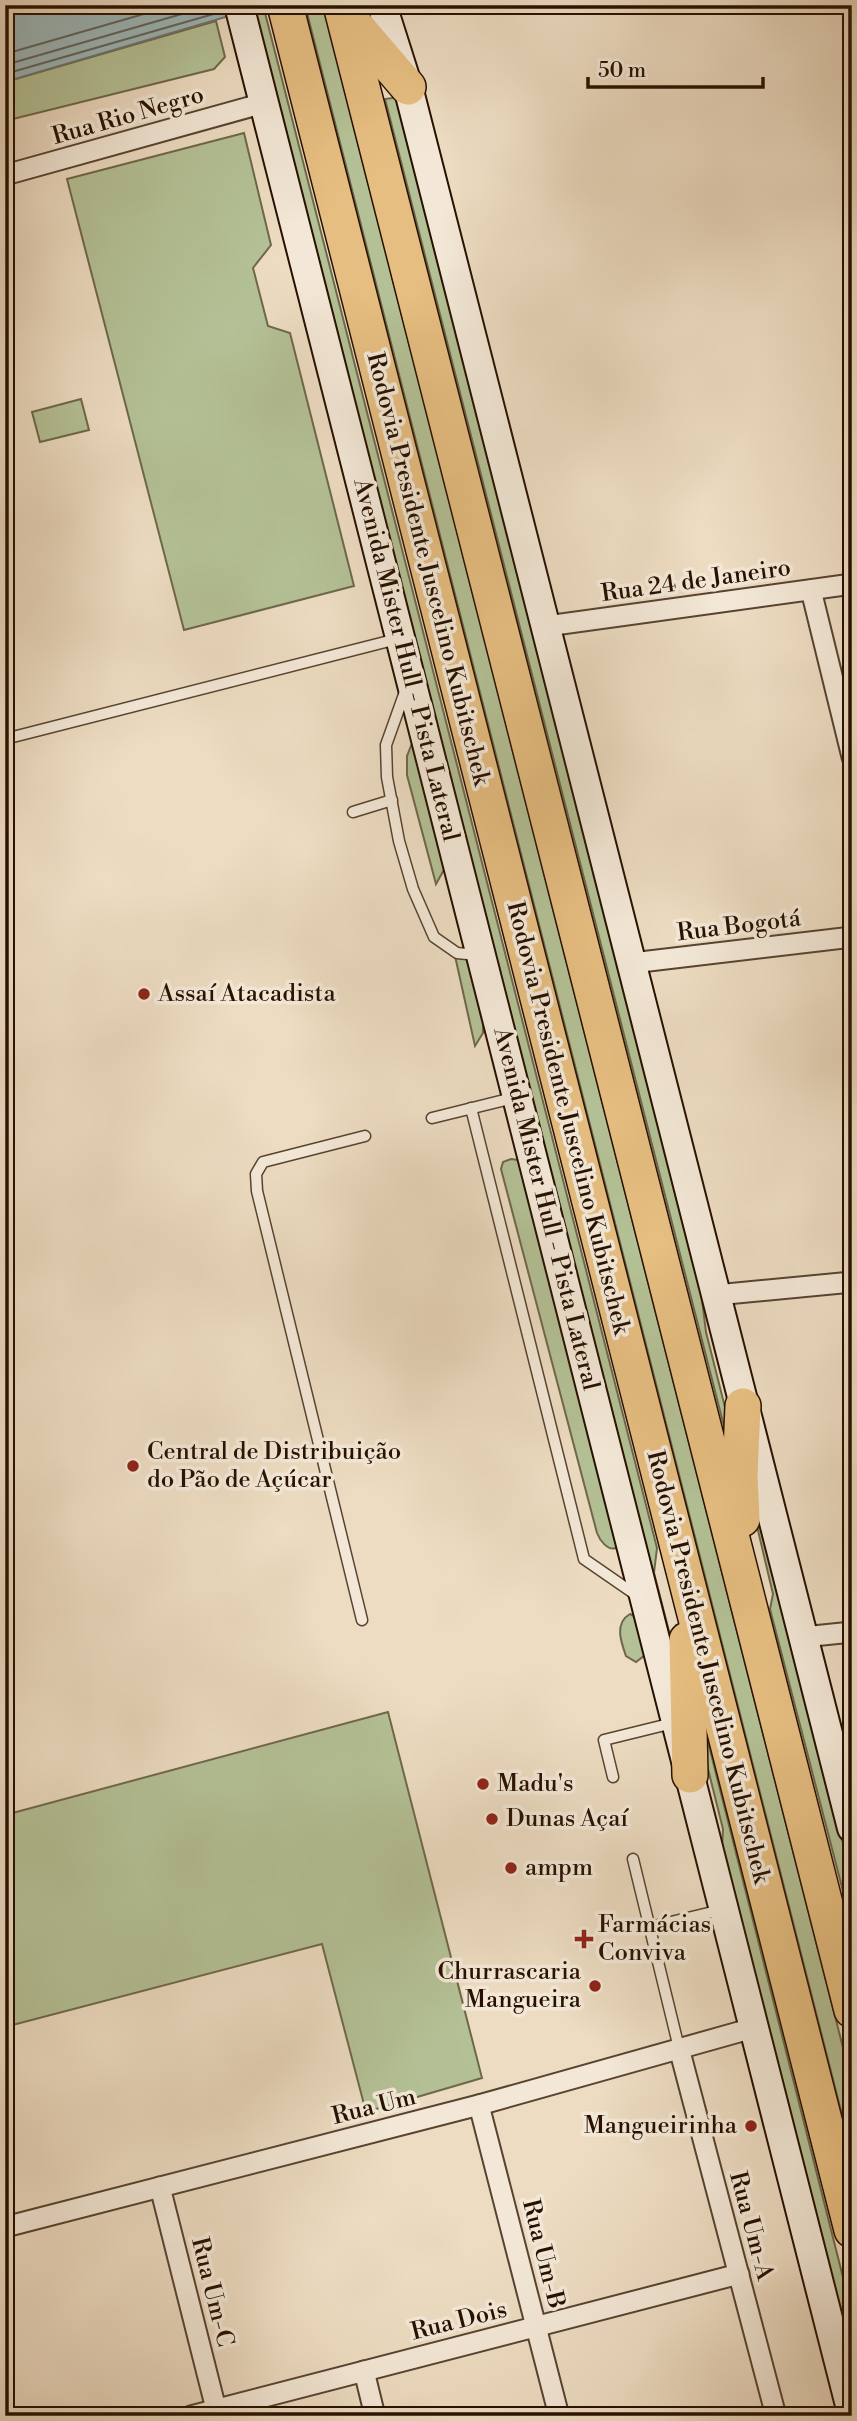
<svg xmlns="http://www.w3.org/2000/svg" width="857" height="2421" font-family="'Libre Bodoni',serif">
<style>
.green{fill:#b4c196;stroke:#6e684b;stroke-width:2}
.water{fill:#9cb9bc;stroke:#6d7571;stroke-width:2}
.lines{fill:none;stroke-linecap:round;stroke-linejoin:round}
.shore{stroke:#62645e;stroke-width:2}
.lane-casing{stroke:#584330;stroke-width:13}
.street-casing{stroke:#584330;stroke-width:23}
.secondary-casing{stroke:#271000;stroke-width:32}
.highway-casing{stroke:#271000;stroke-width:38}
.lane{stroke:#f3e8d7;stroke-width:10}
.street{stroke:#f3e8d7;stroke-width:19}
.secondary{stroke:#f3e8d7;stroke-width:28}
.highway{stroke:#e6be81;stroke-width:35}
.poi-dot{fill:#8f2418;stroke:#f3e8d7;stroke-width:2.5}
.labels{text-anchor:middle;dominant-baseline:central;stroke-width:7;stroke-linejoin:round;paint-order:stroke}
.street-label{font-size:24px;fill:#271000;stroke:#f3e8d7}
.poi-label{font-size:24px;fill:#271000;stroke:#f3e8d7;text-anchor:start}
</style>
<rect width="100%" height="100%" fill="#eddcc2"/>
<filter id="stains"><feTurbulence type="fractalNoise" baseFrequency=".00286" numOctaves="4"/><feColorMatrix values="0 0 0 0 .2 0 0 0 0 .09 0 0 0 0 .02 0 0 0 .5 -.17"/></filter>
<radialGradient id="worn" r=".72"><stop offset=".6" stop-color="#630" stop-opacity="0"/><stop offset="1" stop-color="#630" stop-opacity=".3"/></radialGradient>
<g class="green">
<path d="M251,5H263L657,1548L654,1573L672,1643L668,1644Z"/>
<path d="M305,5H323L852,2083V2154Z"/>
<path d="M216,21L225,57L214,69L5,121V82Z"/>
<path d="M399,97L698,1268L706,1332L732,1435L728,1442L385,99Z"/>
<path d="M244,133L271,245L253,268L268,326L290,333L354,586L184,630L67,179Z"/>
<path d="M81,399L89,430L40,442L32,412Z"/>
<path d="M413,741L446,866L436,884L407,775V756Z"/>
<path d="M455,956H464L469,961L483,1024V1033L475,1046Z"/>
<path d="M511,1159L518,1160L522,1166L617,1544L616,1548C608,1551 600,1541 597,1533L501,1169L503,1162Z"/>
<path d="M756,1502L852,1878V1926L770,1609L773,1594L752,1505Z"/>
<path d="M630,1614L636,1617L645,1655L636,1662L626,1656C621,1642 614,1623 630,1614Z"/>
<path d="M388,1712L482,2078L366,2112L322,1944L5,2027V1815Z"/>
<path d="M707,1738L852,2313V2365L722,1850L723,1829L701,1741Z"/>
</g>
<path class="water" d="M5,5H266L5,82Z"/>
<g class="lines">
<g class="shore">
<path d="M5,54L175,5"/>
<path d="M5,65L213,5"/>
<path d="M5,74L224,11"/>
</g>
<defs>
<g id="lane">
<path d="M406,689L386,745L387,777L399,841L413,889L434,937L457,953L477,955"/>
<path d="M5,739L397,639"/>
<path d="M353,812L392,800"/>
<path d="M471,1108L584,1559L639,1597"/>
<path d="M432,1118L513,1098"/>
<path d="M362,1620L257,1191L256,1174L263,1162L365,1136"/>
<path d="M613,1777L604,1740L673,1723"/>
<path d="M633,1859L679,2048"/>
<path d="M650,1927L721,1910"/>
</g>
<g id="street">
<path d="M5,175L264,103"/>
<path d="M811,590L852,757"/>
<path d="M547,626L852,584"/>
<path d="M632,963L852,937"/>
<path d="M716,1295L852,1282"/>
<path d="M803,1637L852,1632"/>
<path d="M679,2048L776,2416"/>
<path d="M479,2105L559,2416"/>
<path d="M160,2187L216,2409"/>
<path d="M5,2227L479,2105L753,2028"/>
<path d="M364,2371L375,2416"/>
<path d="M191,2416L739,2274"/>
</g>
<g id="secondary">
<path d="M239,5L852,2413"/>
<path d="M382,5L408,87L852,1828"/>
</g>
<g id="highway">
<path d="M285,5L852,2230"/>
<path d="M341,5L852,2010"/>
<path d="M348,17L408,87"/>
<path d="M742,1519L740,1475L743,1406"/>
<path d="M687,1640L690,1775"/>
</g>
</defs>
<use href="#lane" class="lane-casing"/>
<use href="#street" class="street-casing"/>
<use href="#secondary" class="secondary-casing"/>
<use href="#highway" class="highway-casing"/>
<use href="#lane" class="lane"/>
<use href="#street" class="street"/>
<use href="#secondary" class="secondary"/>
<use href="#highway" class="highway"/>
</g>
<g class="poi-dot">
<circle cx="144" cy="994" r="7"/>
<circle cx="133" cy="1466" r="7"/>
<circle cx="483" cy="1784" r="7"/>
<circle cx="492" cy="1819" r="7"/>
<circle cx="511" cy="1868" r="7"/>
<path d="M580.5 1928.5h7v7h7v7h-7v7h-7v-7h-7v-7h7z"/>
<circle cx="595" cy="1986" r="7"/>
<circle cx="751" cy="2126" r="7"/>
</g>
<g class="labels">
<g class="street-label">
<text transform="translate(128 116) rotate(-16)">Rua Rio Negro</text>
<text transform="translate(428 569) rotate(76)">Rodovia Presidente Juscelino Kubitschek</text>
<text transform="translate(696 581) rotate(-8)">Rua 24 de Janeiro</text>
<text transform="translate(406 660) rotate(76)">Avenida Mister Hull - Pista Lateral</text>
<text transform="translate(739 926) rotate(-7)">Rua Bogotá</text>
<text transform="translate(568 1118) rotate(76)">Rodovia Presidente Juscelino Kubitschek</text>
<text transform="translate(546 1209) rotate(76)">Avenida Mister Hull - Pista Lateral</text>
<text transform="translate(708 1667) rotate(76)">Rodovia Presidente Juscelino Kubitschek</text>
<text transform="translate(374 2107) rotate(-14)">Rua Um</text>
<text transform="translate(751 2226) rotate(75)">Rua Um-A</text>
<text transform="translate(543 2254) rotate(76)">Rua Um-B</text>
<text transform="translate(212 2292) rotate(76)">Rua Um-C</text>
<text transform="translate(459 2321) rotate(-14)">Rua Dois</text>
</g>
<g class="poi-label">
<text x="158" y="994">Assaí Atacadista</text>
<text x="147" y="1452">Central de Distribuição<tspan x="147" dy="28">do Pão de Açúcar</tspan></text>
<text x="497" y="1784">Madu's</text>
<text x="506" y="1819">Dunas Açaí</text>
<text x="525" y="1868">ampm</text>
<text x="598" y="1925">Farmácias<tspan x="598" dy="28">Conviva</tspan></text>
<text x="581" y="1972" text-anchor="end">Churrascaria<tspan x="581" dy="28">Mangueira</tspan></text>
<text x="737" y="2126" text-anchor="end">Mangueirinha</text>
</g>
</g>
<rect width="857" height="2421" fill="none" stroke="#eddcc2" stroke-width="28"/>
<rect x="7" y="7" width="843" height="2407" fill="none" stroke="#271000" stroke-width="3.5"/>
<rect x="14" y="14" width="829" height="2393" fill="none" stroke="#271000" stroke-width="2"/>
<path d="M588 77v10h175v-10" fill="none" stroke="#271000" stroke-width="3.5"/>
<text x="598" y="77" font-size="21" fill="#271000" stroke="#f3e8d7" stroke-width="5" paint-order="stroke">50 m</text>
<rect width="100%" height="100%" filter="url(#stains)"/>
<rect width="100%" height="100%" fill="url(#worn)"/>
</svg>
